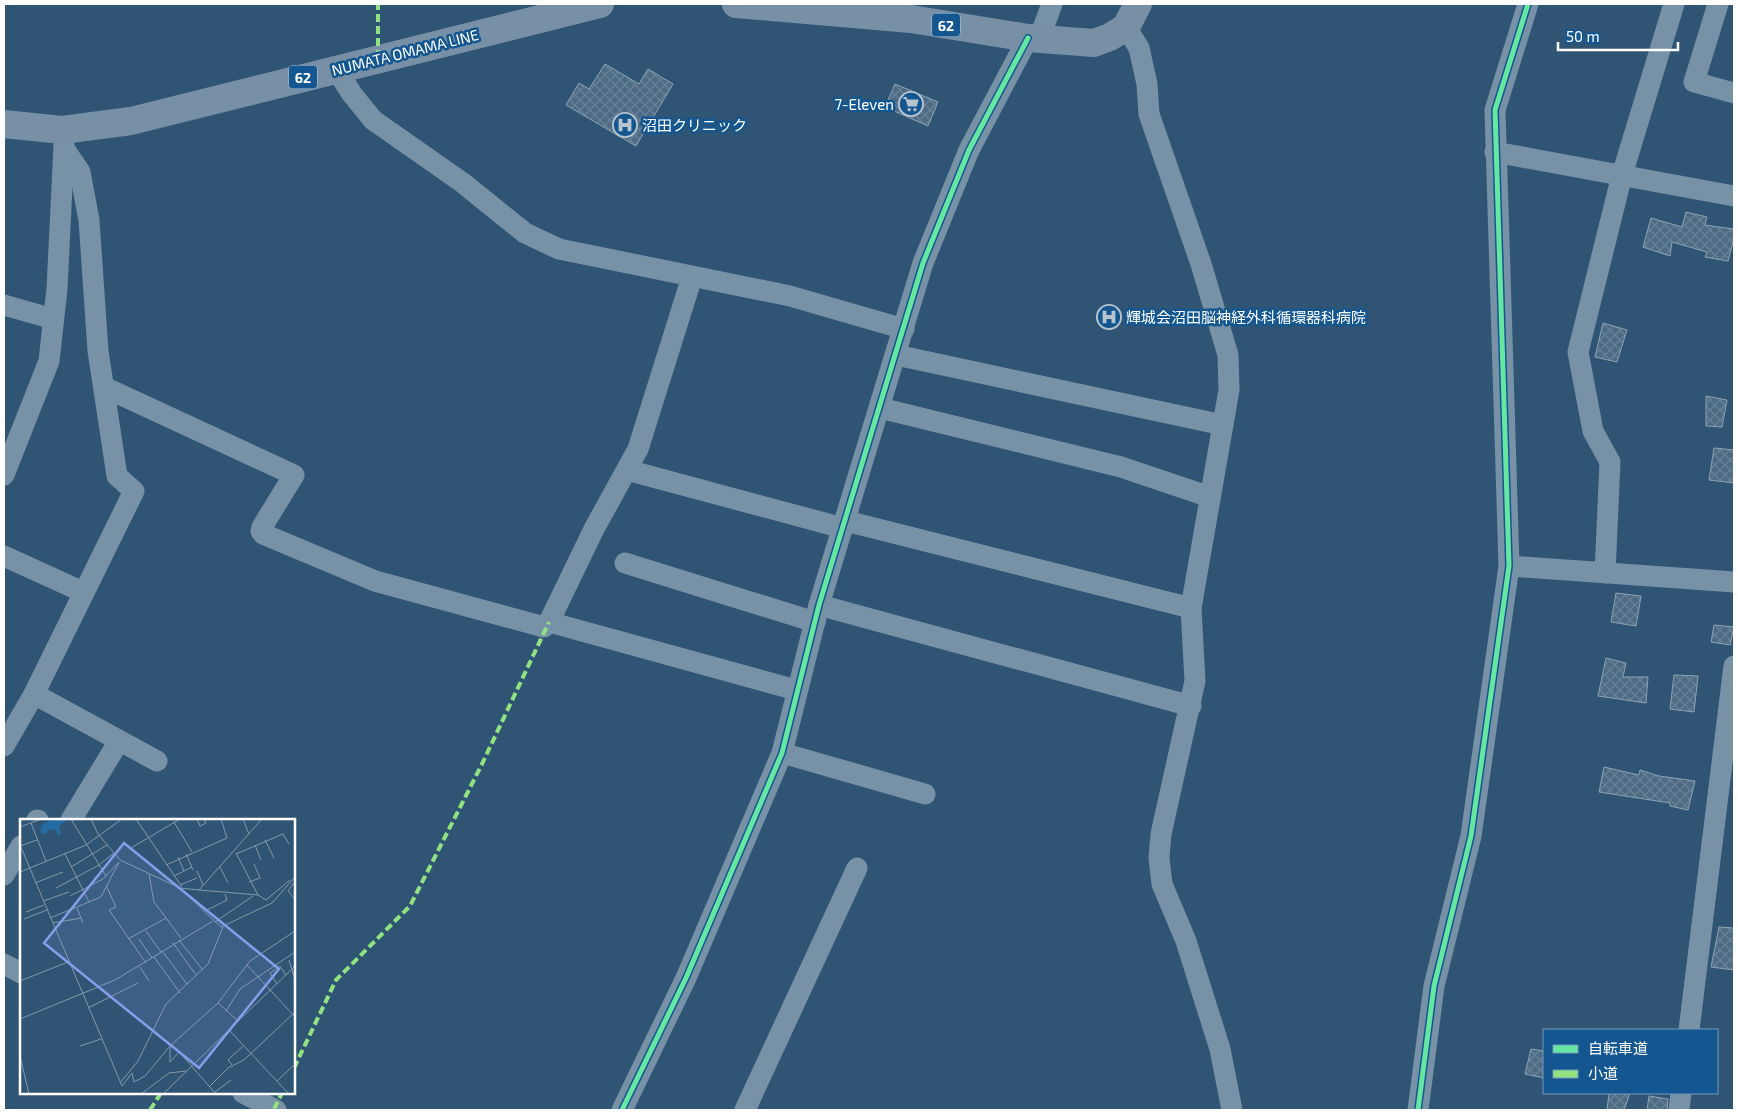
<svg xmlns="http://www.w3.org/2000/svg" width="1738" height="1114" font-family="'Exo 2','Noto Sans JP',sans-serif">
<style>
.building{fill:url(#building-cross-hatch);stroke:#8ca3b5}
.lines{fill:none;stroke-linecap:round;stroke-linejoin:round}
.minor{stroke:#7791a7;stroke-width:21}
.major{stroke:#7790a6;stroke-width:28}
.quiet{stroke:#91e382;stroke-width:4;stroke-dasharray:8 4;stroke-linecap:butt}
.cycleway-casing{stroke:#145790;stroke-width:8}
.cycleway{stroke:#66e7a1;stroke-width:5}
.labels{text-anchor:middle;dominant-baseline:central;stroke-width:5;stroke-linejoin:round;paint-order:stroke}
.shield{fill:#145790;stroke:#b8cdde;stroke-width:1}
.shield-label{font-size:14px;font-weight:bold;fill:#fff}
.street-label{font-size:15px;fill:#fff;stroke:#145790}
.poi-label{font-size:15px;fill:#fff;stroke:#145790;text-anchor:start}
.inset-road{fill:none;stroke:#8399ac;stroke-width:1}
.view{fill:#839eea;fill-opacity:0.15;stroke:#839eea;stroke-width:2.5}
.inset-edge{fill:none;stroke:#fff;stroke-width:2.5}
</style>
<defs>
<pattern id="building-cross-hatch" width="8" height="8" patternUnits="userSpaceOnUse" patternTransform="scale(1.25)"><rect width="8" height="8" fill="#4d6b84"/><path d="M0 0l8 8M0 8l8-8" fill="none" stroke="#688196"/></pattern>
</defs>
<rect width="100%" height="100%" fill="#305574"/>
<g class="building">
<path d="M605,64L639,84L648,69L673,84L636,146L566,105L579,83L589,89Z"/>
<path d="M895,84L938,102L928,126L885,107Z"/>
<path d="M1686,212L1707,217L1705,225L1734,229V238L1728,261L1705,257L1707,252L1672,242L1670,256L1643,247L1651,218L1682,227Z"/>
<path d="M1603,323L1627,330L1617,362L1595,357Z"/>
<path d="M1706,396L1727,400L1722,427L1706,426Z"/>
<path d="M1714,448L1734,450V483L1709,480Z"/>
<path d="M1616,593L1641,596L1636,626L1611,622Z"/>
<path d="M1714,625L1734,627L1730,645L1711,642Z"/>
<path d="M1606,658L1626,663L1623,677H1648L1646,703L1598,696Z"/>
<path d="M1674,675L1698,676L1694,712L1670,709Z"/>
<path d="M1604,767L1639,775L1640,770L1659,776L1695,781L1688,810L1670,806V803L1599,792Z"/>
<path d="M1719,927L1734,928V970L1711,967Z"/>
<path d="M1531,1049L1544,1051V1078L1525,1074Z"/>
<path d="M1609,1093H1630L1624,1110H1607Z"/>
<path d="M1649,1096L1668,1099L1667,1110H1647Z"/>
</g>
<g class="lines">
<g class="minor">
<path d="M1718,4L1694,82L1734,93"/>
<path d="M1126,27L1139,48L1147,84L1149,114L1201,264L1228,355L1229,390L1191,608L1195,681L1161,834L1159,858L1162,884L1186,941L1220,1049L1232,1110"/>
<path d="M1039,39L1052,4"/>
<path d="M336,69L352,94L373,120L463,183L525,233L559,249L790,296L904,329"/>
<path d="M1495,152L1734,196"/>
<path d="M4,305L53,319"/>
<path d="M896,355L1223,425"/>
<path d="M104,387L294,475L262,527L261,531L263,534L375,581L544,627L549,622L594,529L638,449L692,277"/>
<path d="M880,408L1121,467L1210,497"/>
<path d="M627,470L843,528"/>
<path d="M4,475L49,361L57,289L64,145"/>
<path d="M846,521L1191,608"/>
<path d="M4,556L83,592"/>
<path d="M625,563L815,622"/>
<path d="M1509,566L1734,582"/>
<path d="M1605,573L1610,462L1593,431L1578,352L1622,175L1674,4"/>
<path d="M819,605L1191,706"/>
<path d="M549,622L796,690"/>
<path d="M34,694L157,761"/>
<path d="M4,746L34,694L134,491L117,476L98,351L89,220L80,172L65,150"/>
<path d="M782,753L925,794"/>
<path d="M37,820H38"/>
<path d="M71,820L119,741"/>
<path d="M4,875L21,846"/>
<path d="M4,964L21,973"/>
<path d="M1689,1030L1734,666"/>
<path d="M243,1093L276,1110"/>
<path d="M622,1110L686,978L782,753L819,605L923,263L969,150L1028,38"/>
<path d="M745,1110L857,868"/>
<path d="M1418,1110L1434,986L1471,836L1509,566L1495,110L1528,4"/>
<path d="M1679,1110L1681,1093"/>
</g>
<g class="major">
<path d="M736,4L911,19L1028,38L1094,43L1110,37L1126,27L1138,4"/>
<path d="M4,124L62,130L131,121L600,4"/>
</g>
<g class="quiet">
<path d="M378,58V4"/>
<path d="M294,1068L336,980L410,906L482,764L549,622"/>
<path d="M274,1109L282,1093"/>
<path d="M150,1110L161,1093"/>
</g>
<defs>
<g id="cycleway">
<path d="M622,1110L686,978L782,753L819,605L923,263L969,150L1028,38"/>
<path d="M1418,1110L1434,986L1471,836L1509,566L1495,110L1528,4"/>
</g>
</defs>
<use href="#cycleway" class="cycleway-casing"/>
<use href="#cycleway" class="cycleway"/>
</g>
<defs>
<symbol id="supermarket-ring" viewBox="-11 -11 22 22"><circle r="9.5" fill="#145790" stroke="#b7c4ce" stroke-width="1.5"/><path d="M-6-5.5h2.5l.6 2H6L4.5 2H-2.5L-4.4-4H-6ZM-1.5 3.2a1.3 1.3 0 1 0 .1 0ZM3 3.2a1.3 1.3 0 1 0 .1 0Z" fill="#b7c4ce"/></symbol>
<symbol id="hospital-ring" viewBox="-11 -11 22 22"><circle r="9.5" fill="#145790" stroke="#b7c4ce" stroke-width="1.5"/><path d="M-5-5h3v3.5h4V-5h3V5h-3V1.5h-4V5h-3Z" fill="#b7c4ce"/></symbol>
</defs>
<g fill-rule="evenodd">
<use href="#supermarket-ring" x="897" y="90" width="28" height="28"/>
<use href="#hospital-ring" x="611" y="111" width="28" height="28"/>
<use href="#hospital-ring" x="1095" y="303" width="28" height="28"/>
</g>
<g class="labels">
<g class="shield">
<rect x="932" y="13.5" width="28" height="23" rx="4"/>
<rect x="289" y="65.5" width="28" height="23" rx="4"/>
</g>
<g class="shield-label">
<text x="946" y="25">62</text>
<text x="303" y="77">62</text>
</g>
<g class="street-label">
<text transform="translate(405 52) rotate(-14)">NUMATA OMAMA LINE</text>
</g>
<g class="poi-label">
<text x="894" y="104" text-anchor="end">7-Eleven</text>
<text x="642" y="125">沼田クリニック</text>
<text x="1126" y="317">輝城会沼田脳神経外科循環器科病院</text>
</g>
</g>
<g transform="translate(20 819)">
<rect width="275" height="275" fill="#305574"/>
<path d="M32,0H49L39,7L41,15L38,16L36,11L30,10L25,15L20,14L21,7Z" fill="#256ca5"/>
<path class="inset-road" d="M51,0L86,57M71,0L78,15L100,41L160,69L201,108L252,84L275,58M116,0L162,68M177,0L180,7L186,4L184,0M223,0L229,15M154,3L172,33M11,4L26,42M0,8L21,0M245,21L254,39M0,26L102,267L112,254L114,263L125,257L150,227V243L159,233L196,275M235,26L241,41M0,27L17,21M111,29L160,0M216,34L238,76M45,35L69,83M166,35L173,51M216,35L263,15L269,25M158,38L164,52M146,46L207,19L201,0M51,48L87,26M200,48L208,64M177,52L183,66M0,53L66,26L102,0M129,55L134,83L161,119M154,57L172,48M275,62L268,72L275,80M229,63L240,59L234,45M15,64L43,53M86,66L96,88L89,91L126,144M160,66L177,59M36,69L79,46L94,34M160,69L179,71L242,0M179,71L238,76L246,81L270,61M50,77L83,60L99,43M23,82L49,73M57,89L63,104M185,92L207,81L205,75M6,93L24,86M30,99L81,78L99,43M4,100L27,91M195,103L233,77M33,104L61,99M126,112L141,133M108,120L146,99M119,120L132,139M159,121L183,151M153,124L176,156M142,132L167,165M134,138L160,174M269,141L275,161M227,146L275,198M120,148L129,162M0,162L48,143M257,165L250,154L260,147L266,156M198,184L218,202M68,189L118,164M206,192L220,170L275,133M0,200L95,161L193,102M209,211L269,275M60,227L81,220M150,227L198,184L230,142L275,112M0,237L9,275M212,246L208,241L223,227M257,262L275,245M100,264L118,242L146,185L188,145L203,108M190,267L208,249L224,241L275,193M195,273L211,261M121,275L149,254L166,252M143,275L275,147"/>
<path class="view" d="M104,24L259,150L179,249L24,124Z"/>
<rect width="275" height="275" class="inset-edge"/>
</g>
<rect width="1738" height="1114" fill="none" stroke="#ffffff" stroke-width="10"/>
<rect x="1543" y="1029" width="175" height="65" fill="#145790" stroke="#729abc"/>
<rect x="1553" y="1045" width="25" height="8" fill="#66e7a1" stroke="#729abc"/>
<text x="1588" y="1054" font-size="15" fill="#ffffff">自転車道</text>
<rect x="1553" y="1070" width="25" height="8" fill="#91e382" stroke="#729abc"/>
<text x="1588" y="1079" font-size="15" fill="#ffffff">小道</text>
<path d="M1558 42v8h120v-8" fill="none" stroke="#ffffff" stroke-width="2.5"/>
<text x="1566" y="42" font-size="15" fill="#ffffff" stroke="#145790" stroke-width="4" paint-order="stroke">50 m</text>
</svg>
